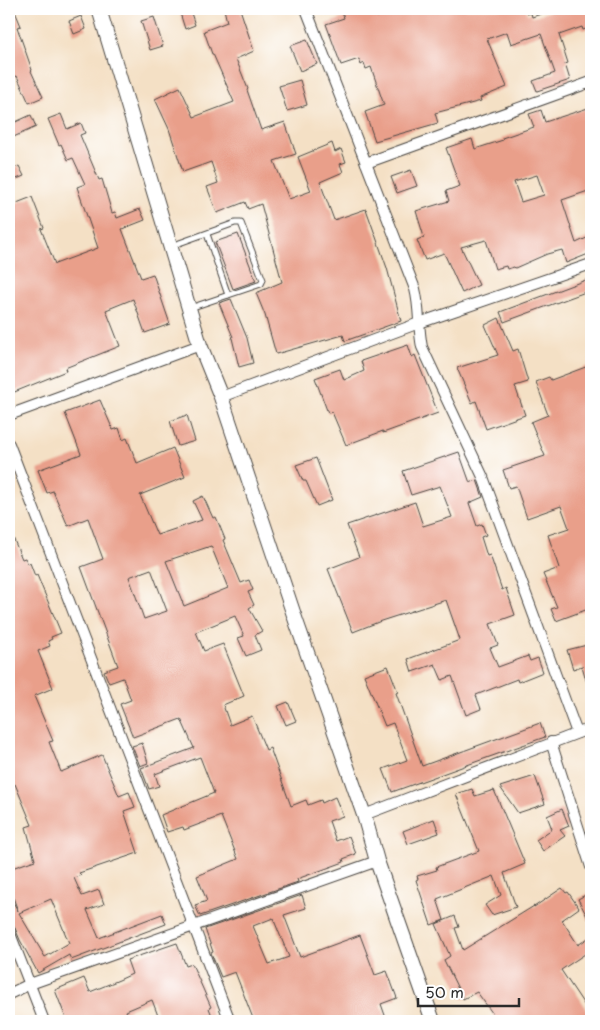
<svg xmlns="http://www.w3.org/2000/svg" width="600" height="1030" font-family="'Playpen Sans',sans-serif">
<style>
.building{fill:#e99f8a;fill-rule:evenodd}
.lines{fill:none;stroke-linecap:round;stroke-linejoin:round}
.service-casing{stroke:#494642;stroke-width:7}
.minor-casing{stroke:#494642;stroke-width:12}
.tertiary-casing{stroke:#494642;stroke-width:16}
.service{stroke:#fff;stroke-width:5}
.minor{stroke:#fff;stroke-width:10}
.tertiary{stroke:#fff;stroke-width:14}
</style>
<rect width="100%" height="100%" fill="#fff"/>
<filter id="ink" filterUnits="userSpaceOnUse"><feTurbulence type="fractalNoise" baseFrequency=".02" numOctaves="2"/><feDisplacementMap in="SourceGraphic" scale="10" xChannelSelector="R" yChannelSelector="G"/><feConvolveMatrix kernelMatrix="1 2 1 2 8 2 1 2 1" color-interpolation-filters="sRGB"/></filter>
<filter id="wash" filterUnits="userSpaceOnUse"><feTurbulence type="fractalNoise" baseFrequency=".0096" numOctaves="4" result="noise"/><feDisplacementMap in="SourceGraphic" scale="20" xChannelSelector="R" yChannelSelector="G"/><feGaussianBlur stdDeviation="1.12" result="paint"/><feColorMatrix in="noise" values="0 0 0 0 0 0 0 0 0 0 0 0 0 0 0 0 0 1.4 0 .05"/><feComposite in="paint" operator="in"/></filter>
<g filter="url(#wash)">
<rect width="100%" height="100%" fill="#f4e0c5"/>
<g id="blocks">
<g class="building">
<path d="M9,9H14L21,26L17,27L32,70L31,71L43,97L29,103L17,76L9,79Z"/>
<path d="M224,9H240L254,51L236,59L248,89L247,90L261,130L285,122L296,154L274,161L289,199L311,191L298,157L332,143L335,152L341,149L346,162L340,164L343,172L320,182L334,220L366,209L387,268L401,321L345,341L343,335L276,354L265,315L256,293L282,282L261,204L248,209L245,202L217,213L207,187L218,183L211,162L183,172L169,129L155,99L180,87L194,117L234,102L213,54H212L204,31L227,22Z"/>
<path d="M352,9H374L377,17L399,9H526L527,14L531,13L532,17L556,9H591V27L583,30L582,27L559,35L568,63L565,64L570,80L537,91L533,81L555,73L541,34L511,44L507,32L487,39L507,87L480,98L481,101L435,113L438,123L375,141L365,112L384,105L371,67L366,69L364,63L361,65L359,59L341,65L326,24L344,18L342,12Z"/>
<path d="M190,10L195,25L185,29L180,13Z"/>
<path d="M81,16L86,29L74,34L69,21Z"/>
<path d="M154,17L163,46L150,50L141,21Z"/>
<path d="M307,40L317,64L300,71L290,46Z"/>
<path d="M300,80L307,105L287,111L279,86Z"/>
<path d="M591,107V190L562,200L576,243L591,236V253L566,263L562,250L547,254L515,268L514,267L507,269L506,266L495,269L486,240L461,247L479,285L462,293L444,253L425,260L417,240L424,237L416,211L449,201L446,191L460,186L446,148L472,139L475,149L503,140L502,138L534,127L529,114L541,110L545,122ZM537,175L544,195L521,202L514,182Z"/>
<path d="M61,114L67,129L81,123L85,133L80,135L99,180L102,179L112,213L115,212L117,218L140,209L145,220L122,229L141,278L153,274L170,324L145,333L133,299L106,310L120,346L65,368L66,371L12,393L9,384V206L32,197L44,228L41,229L55,264L98,248L77,187L85,184L73,158L68,160L61,144L59,145L48,119Z"/>
<path d="M31,115L36,127L9,139V125Z"/>
<path d="M19,166L24,176L9,182V170Z"/>
<path d="M411,170L417,186L397,193L391,177Z"/>
<path d="M238,234L256,281L233,289L215,242Z"/>
<path d="M591,278V290L504,322L500,312Z"/>
<path d="M231,299L247,338L253,363L239,367L232,338L233,337L219,303Z"/>
<path d="M499,318L513,351L518,349L528,382L515,386L525,415L486,429L476,401L472,403L457,368L498,355L485,325Z"/>
<path d="M408,345L412,357L415,355L438,413L383,433V431L346,445L332,412L328,413L315,378L340,369L344,380L364,371L361,361Z"/>
<path d="M591,365V608L556,621L551,609L557,607L543,574L559,568L548,535L569,528L561,506L527,518L516,486L509,488L503,470L545,456L531,422L548,415L536,382L549,377L551,380Z"/>
<path d="M100,400L113,430L119,428L123,440L127,438L137,463L173,448L185,477L140,495L157,535L202,520L193,501L203,496L213,518L216,517L225,539L223,540L241,583L249,580L253,590L248,592L254,605L249,608L262,631L255,635L261,650L246,656L238,638L244,636L235,616L196,632L204,651L223,644L244,696L223,705L230,725L252,716L266,750L270,748L291,806L306,800L308,805L321,800L322,803L335,797L343,816L329,821L336,841L349,836L356,854L343,859L344,862L297,879L298,882L200,916L195,905L207,901L197,876L238,859L221,816L184,830L183,827L167,832L161,815L214,793L200,757L155,774L159,786L149,789L141,768L194,748L181,719L133,737L120,704L131,700L123,678L109,683L104,671L118,666L81,567L103,559L88,518L68,526L53,491L47,493L38,470L81,454L65,413ZM211,546L228,588L184,606L166,561ZM151,569L167,611L144,619L129,577Z"/>
<path d="M187,415L195,441L178,446L170,421Z"/>
<path d="M459,452L470,483L477,480L483,497L469,503L477,526L482,524L486,535L481,537L487,556L490,555L502,590L506,588L515,615L490,624L498,645L490,648L498,667L528,656L530,661L538,658L543,672L518,682L517,679L476,695L481,709L466,715L452,676L442,680L435,664L412,672L408,659L460,640L446,600L381,621L353,632L328,569L359,557L347,525L415,502L423,526L452,517L440,486L411,495L403,471Z"/>
<path d="M316,458L332,500L317,506L306,481H303L296,465Z"/>
<path d="M9,528L22,559L25,558L28,564L30,563L35,576L37,575L61,633L51,637L52,639L48,641L50,646L38,651L53,688L34,696L53,741L49,742L61,772L102,755L119,796L129,792L135,807L124,811L138,853L79,873L81,875L74,878L82,896L99,890L104,904L87,910L99,938L162,914L166,924L71,960L69,955L38,973L20,940L15,928L9,921V895L18,911L9,886V869L35,860L26,827L32,825L15,784L9,786ZM51,899L69,943L45,957L19,913Z"/>
<path d="M591,644V686L588,687L582,666L573,669L567,650Z"/>
<path d="M388,666L398,692L396,693L422,766L540,723L545,737L392,792L383,769L407,760L393,723L385,726L364,675Z"/>
<path d="M288,702L296,721L286,725L278,706Z"/>
<path d="M142,743L148,763L140,766L132,746Z"/>
<path d="M535,776L545,804L518,813L500,787Z"/>
<path d="M472,789L475,796L494,790L525,864L504,873L516,907L492,915L485,905L501,895L494,876L437,899L444,920L431,925L416,880L418,879L417,876L437,870L436,867L479,851L456,794Z"/>
<path d="M562,809L569,826L560,830L565,836L543,851L536,840L552,829L547,816Z"/>
<path d="M434,819L439,833L408,844L403,831Z"/>
<path d="M562,888L566,893L568,892L579,908L562,920L578,945L591,936V950L561,970L587,1009L591,1007V1021H498L477,992L463,999L444,960L450,956L436,924L455,916L459,927L455,928L463,950L534,906V907Z"/>
<path d="M591,892V924L578,899Z"/>
<path d="M302,895L306,908L284,915L300,957L360,935L375,975L387,971L397,998L381,1004L387,1021H254L235,972L221,977L211,953L213,952L205,929ZM273,918L289,957L269,964L253,926Z"/>
<path d="M177,943L186,966L192,964L211,1007L209,1008L214,1021H160L152,1000L126,1011L130,1021H67L55,990L84,978L90,992L119,980L132,974L127,960Z"/>
</g>
</g>
</g>
<g filter="url(#ink)">
<use href="#blocks" fill-opacity="0" stroke="#494642" stroke-width="1"/>
<g class="lines">
<defs>
<g id="service">
<path d="M207,234L228,295"/>
<path d="M171,246L235,223H241L263,280L261,284L190,308"/>
</g>
<g id="minor">
<path d="M306,9L415,289C420,308 418,328 422,347L483,477L577,733"/>
<path d="M366,163L591,82"/>
<path d="M221,397L419,323L591,264"/>
<path d="M9,415L200,345"/>
<path d="M9,444L230,1021"/>
<path d="M551,742L591,867"/>
<path d="M364,815L591,728"/>
<path d="M9,931L44,1021"/>
<path d="M9,994L30,984L377,861"/>
</g>
<path id="tertiary" d="M99,9L200,345L221,397L296,621L364,815L377,861L433,1021"/>
</defs>
<use href="#service" class="service-casing"/>
<use href="#minor" class="minor-casing"/>
<use href="#tertiary" class="tertiary-casing"/>
<use href="#service" class="service"/>
<use href="#minor" class="minor"/>
<use href="#tertiary" class="tertiary"/>
</g>
</g>
<rect width="600" height="1030" fill="none" stroke="#fff" stroke-width="30"/>
<path d="M418 998v8h101v-8" fill="none" stroke="#2b2b2b" stroke-width="2.5"/>
<text x="425" y="998" font-size="15" fill="#2b2b2b" stroke="#ffffff" stroke-width="4" paint-order="stroke">50 m</text>
</svg>
